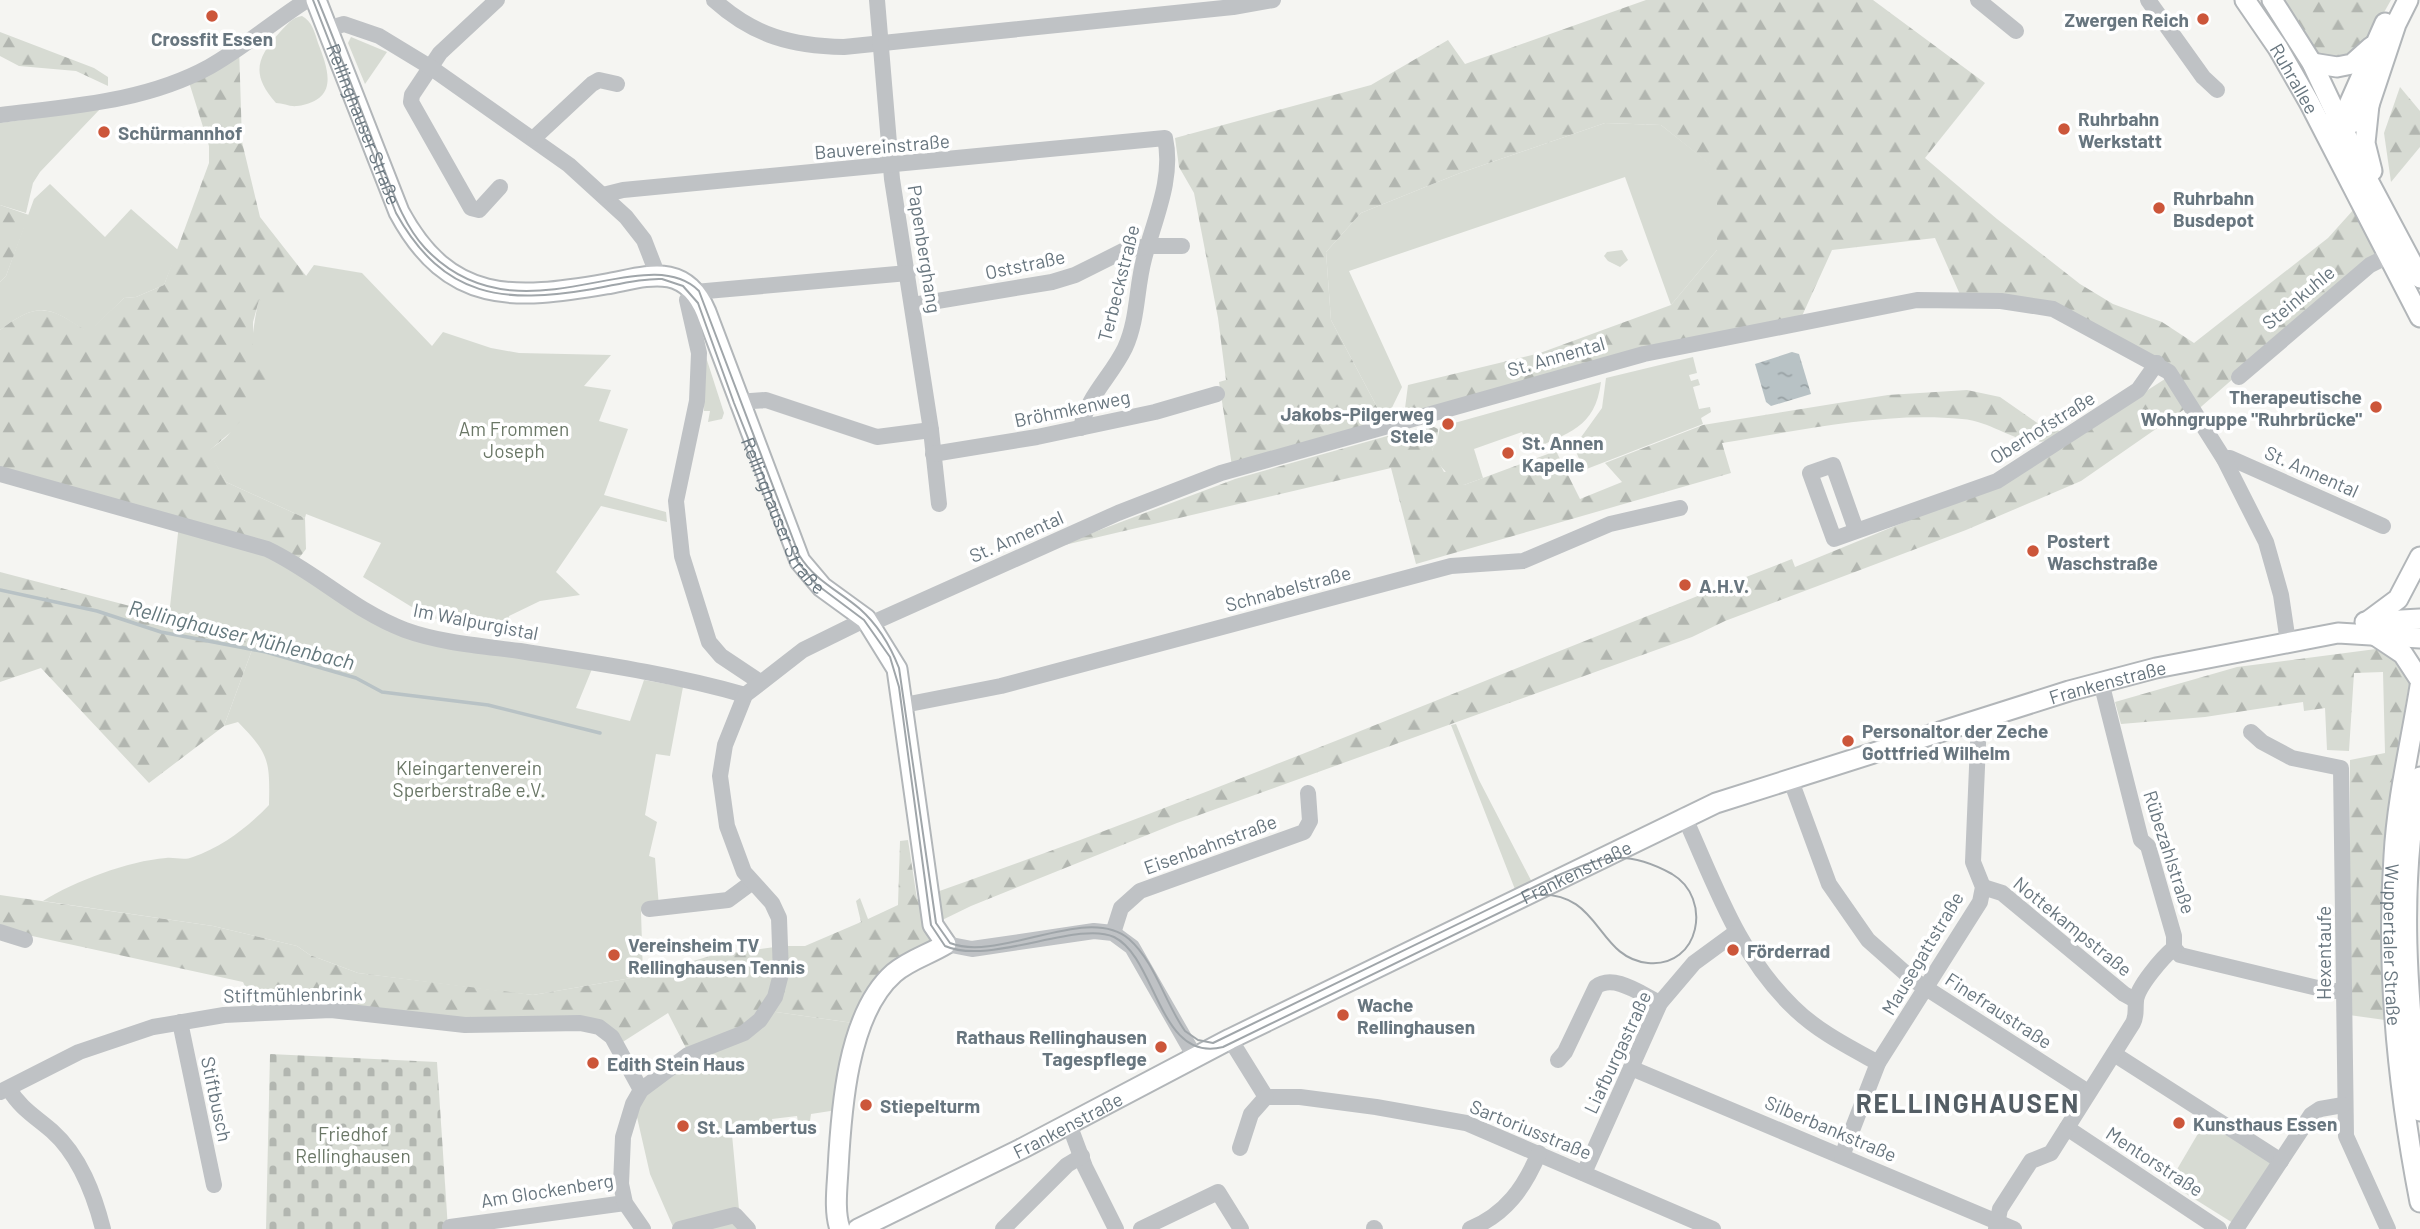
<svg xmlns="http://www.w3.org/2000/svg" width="2420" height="1229" font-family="Barlow,sans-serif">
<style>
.green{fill:#d7dbd3}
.forest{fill:url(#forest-firs)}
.cemetery{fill:url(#cemetery-stones)}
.water{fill:url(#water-ripples)}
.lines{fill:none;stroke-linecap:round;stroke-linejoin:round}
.stream{stroke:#b8c2c5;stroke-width:3.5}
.major-casing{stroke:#b2b6b9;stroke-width:23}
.minor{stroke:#bfc2c5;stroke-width:16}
.major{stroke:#fff;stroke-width:19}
.tram{stroke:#a0a6aa;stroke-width:2}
.poi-dot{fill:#cc563a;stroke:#fff;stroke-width:2.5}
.labels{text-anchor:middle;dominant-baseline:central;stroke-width:7;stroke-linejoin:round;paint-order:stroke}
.poi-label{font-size:19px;font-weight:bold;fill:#68767f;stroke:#fff;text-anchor:start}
.street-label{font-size:19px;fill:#68767f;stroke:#fff}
.park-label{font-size:19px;fill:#6a7766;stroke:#fff}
.water-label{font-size:21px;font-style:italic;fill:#63777c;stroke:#fff}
.district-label{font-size:26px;font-weight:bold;letter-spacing:2px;fill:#545e65;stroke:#fff}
</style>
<defs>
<pattern id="forest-firs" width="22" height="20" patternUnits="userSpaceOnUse" patternTransform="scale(1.75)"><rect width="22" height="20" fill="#d7dbd3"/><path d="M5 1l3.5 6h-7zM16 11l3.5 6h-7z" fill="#b2b6b0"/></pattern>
<pattern id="cemetery-stones" width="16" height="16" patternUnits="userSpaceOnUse" patternTransform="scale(1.75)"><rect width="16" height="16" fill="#d7dbd3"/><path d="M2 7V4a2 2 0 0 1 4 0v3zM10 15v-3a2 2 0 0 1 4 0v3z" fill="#b2b6b0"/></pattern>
<pattern id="water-ripples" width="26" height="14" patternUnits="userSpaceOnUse" patternTransform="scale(1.75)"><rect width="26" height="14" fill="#b8c2c5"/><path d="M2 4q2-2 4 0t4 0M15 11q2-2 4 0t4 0" fill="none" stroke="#99a2a5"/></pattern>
</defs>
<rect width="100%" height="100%" fill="#f5f5f2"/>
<g class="green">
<path d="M302,16C312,21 315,33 318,43C329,71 339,100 297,106C290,107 283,103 276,103C251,75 256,58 280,32C287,25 292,17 302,16Z"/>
<path d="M351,37L387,52L365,84L348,43Z"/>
<path d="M100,109L40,172L33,183L26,213L0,205V123Z"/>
<path d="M1605,123L1661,125L1718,170L1717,250L1671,305L1625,177L1349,271L1402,387L1385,422L1331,320L1326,252L1361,213L1460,173Z"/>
<path d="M50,184L105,237L131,209L178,250L164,285L136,297L124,298L88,333C50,307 40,300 0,330V282L6,276L34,199Z"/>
<path d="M1622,250L1628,260L1620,267L1608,261L1604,256L1607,252Z"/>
<path d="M314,265L362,273L432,346L443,332L491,348L519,353L611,355L584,386L611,390L599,421L628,429L604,495L666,512L667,522L601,506L556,572L580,595L540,601L509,616L506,633L428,617L363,577L381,543L306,514L305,518L226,482L208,451C216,445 229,437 232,429C251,388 249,341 259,299L285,305Z"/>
<path d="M705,354L724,413L722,419L708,422L710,411H704Z"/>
<path d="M1693,357L1697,373L1689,375L1691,381L1698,379L1700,385L1693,387L1699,409L1710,407L1711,412L1701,418L1703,424L1584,470L1574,447L1602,408L1606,378Z"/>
<path d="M1601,382C1595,429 1568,432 1530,451L1522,432L1474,449L1483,478L1464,485C1448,474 1438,468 1432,449L1437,442L1440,427Z"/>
<path d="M179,524L292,566L358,613L592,669L576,708L630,721L644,680L683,687L670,756L656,754L645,815L657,822L649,856L655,858L659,907L645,908L641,912L643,976L533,995L489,990L358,973L310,955L297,946L213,926L43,901C75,881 128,861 166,858C175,857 184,861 193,857C222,847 248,827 269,805C270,760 269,754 238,722L224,726L256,639L169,616Z"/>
<path d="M1456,724L1479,780L1535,888L1518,897L1451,725Z"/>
<path d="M769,1011L860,1024L837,1110L811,1114L810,1121L798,1122L797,1116L772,1119L773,1125L754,1127L753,1121L731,1124L740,1220L747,1229H674L650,1174L634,1104L642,1090Z"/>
<path d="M2206,1120L2273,1162L2233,1223L2169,1183Z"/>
</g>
<g class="forest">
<path d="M1646,0H1873L1985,83L1925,158L1997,219L2080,284L2113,304L2162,322L2194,343L2328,238L2355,208L2385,257L2268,348L2194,413L2189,406L2081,481L1966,530L1725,621L1692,637L1177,823L971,906L934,924L939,935L910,960L860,1024L769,1011L784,946H805L861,922L856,901L860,898L868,919L898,905L900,841L908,840L917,899C1212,796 1500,672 1792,559L1795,567L1951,503L2036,462L2168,377L2069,315L1962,299L1935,238L1832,250L1802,316L1404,416L1408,385L1540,353L1671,305L1717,250V170L1661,125L1605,123L1460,173L1361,213L1326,252L1331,320L1385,422L1232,466L1219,382L1226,380L1218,318L1194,193L1179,167L1175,138L1371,85L1448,40L1465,64Z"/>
<path d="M2273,0H2391L2359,57L2313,62Z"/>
<path d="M0,32L94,68L108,77V86L76,71L19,66L0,56Z"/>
<path d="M239,46L242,142L260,217L307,277L285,306L259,300L253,322V347L278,375L232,431L209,451L226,482L305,518L306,549L296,562L0,472V330C39,300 50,307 88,332L124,298L136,297L164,285L209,163V146L188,79Z"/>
<path d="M2400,87L2420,111V147L2391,182L2384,133Z"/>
<path d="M0,205L29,215L6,276L0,282Z"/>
<path d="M1967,390L2000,397L2043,427L2068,433C2025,458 2002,422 1962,419C1885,411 1798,431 1722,443L1731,473L1416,564L1391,468L1052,548L1235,479L1405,431L1434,427L1438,429L1437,442L1432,449L1444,472L1456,469L1464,485L1556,451L1580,499L1622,482L1605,463L1703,425L1888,395Z"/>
<path d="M0,572L256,639L224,726L149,783L41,668L0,682Z"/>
<path d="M2376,649L2392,651L2411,673C2391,788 2375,904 2385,1020L2349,1015L2350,760L2385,753L2383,672L2354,673L2349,751L2327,750L2325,708L2304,711L2303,702L2205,717L2121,724L2115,702L2237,667Z"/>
<path d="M0,895L213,926L297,946L310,955L358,973L533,995L643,976L710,956L782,946L780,974L760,1019L689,1054L668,1013L618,1045L607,1032L251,1012L250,997L243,982L0,929Z"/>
</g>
<path class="cemetery" d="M270,1054L437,1062L448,1229H266Z"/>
<path class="water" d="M1792,352L1799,354L1811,394L1771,406L1766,402L1755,364Z"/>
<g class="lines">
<path class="stream" d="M0,590L97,611L161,632L266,652L356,678L382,692L488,705L600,733"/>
<defs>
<g id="major">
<path id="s1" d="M316,0L399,212C449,305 514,300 606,284C625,281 649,273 669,277C688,281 699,295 706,312L800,561L822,587L866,619L897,669L933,925L946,944C930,954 909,960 894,973C847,1014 841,1112 838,1170C837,1188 834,1212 840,1229"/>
<path id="s2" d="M2245,0L2278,48L2309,102L2420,317"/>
<path d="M2272,0L2312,63L2363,171L2420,278"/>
<path d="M2312,63L2337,67L2352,64L2371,47"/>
<path d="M2369,105L2365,143L2372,171"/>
<path d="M2331,123L2339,126L2355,122L2369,105L2396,24L2408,0"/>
<path d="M2339,127L2385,23"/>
<path d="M2365,622L2420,619"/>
<path d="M2367,622L2398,599L2420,557"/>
<path d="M2376,636L2403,654L2420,680"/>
<path id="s3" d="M2420,686C2411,742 2397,799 2394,856C2386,971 2398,1089 2420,1202"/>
<path d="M2420,777C2397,886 2408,1001 2420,1111"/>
<path id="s4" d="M858,1229L1021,1149L1230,1039L1716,803L2069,691L2156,668L2338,633L2420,638"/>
</g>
</defs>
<use href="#major" class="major-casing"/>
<g class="minor">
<path d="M497,0L440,53L412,95L411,102L471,208L479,210L500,187"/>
<path d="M714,0C754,36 792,46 844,47L1233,7L1273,0"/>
<path d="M877,0L892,179L931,430L939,504"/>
<path d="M1978,0L2016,31"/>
<path d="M2148,0L2203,77L2217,90"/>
<path d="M327,29L344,24L379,36L430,67L569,165L626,217L644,240L658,276"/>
<path d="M0,115C71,106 145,102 209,67C243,48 274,21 307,0"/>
<path d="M534,138L592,84L599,80L617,84"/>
<path d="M603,195L623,190L1165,138C1174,179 1154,220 1144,259C1136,289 1138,320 1125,348C1111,377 1087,396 1081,428"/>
<path d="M913,305L1052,282L1075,275L1125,250L1149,246H1182"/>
<path d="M2239,377L2370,265L2388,256"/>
<path d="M737,402L766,400L877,437L931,430"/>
<path d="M933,454L1037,437L1155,412L1217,394"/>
<path d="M2224,459L2230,458L2383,526"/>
<path d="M0,474L267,549C316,572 354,611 405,630C441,643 482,646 520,651C595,663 672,674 745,695"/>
<path d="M1856,530L1833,465L1810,473L1834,539L1997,481L2138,390L2157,363"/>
<path d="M870,624L1118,513L1221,473L1644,354L1917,300L2001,301L2053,309L2169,372L2224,459L2266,542L2281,595L2288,642"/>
<path d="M760,682L721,656L709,642L682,556L676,501L697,401L699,353L687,300L695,292L908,273"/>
<path d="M904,705L1001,686L1451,566L1523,561L1610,524L1680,508"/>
<path d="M2251,732L2262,742L2292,758L2341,768L2346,1136L2388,1229"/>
<path d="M1790,778L1829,884L1868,940L1912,979L2088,1092"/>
<path d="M1684,816C1715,884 1738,954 1793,1007C1817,1031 1849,1047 1878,1063"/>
<path d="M1983,887L2002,893L2124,994L2135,1000"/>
<path d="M649,909L728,900L751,883"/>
<path d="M0,932L25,940"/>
<path d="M1113,933L1121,908L1140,891L1304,832L1310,821L1308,793"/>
<path d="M946,944L972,949L1094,931L1113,933L1132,947L1195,1057"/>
<path d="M2174,948L2180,955L2330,991H2344"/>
<path d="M180,1022L214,1185"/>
<path d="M1230,1039L1266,1097"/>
<path d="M2114,1054L2281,1161"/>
<path d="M1558,1060L1565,1052L1596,987C1613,973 1641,994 1660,1003"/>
<path d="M1631,1068L2014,1229"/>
<path d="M9,1089C20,1108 36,1117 52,1131C80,1156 94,1194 103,1229"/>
<path d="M0,1092L79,1052L153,1027L224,1015L331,1010L465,1025L580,1023L599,1027L612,1037L641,1090"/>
<path d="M1266,1097H1300L1376,1107L1466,1123L1713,1229"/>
<path d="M1069,1124L1085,1167L1116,1229"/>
<path d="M2067,1128L2219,1229"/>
<path d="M1240,1148L1251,1114L1266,1097"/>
<path d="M1842,1156L1878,1063L1980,902L1983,887L1973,862L1979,720"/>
<path d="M1584,1173L1660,1003L1694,963L1735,933"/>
<path d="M450,1227L625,1203"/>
<path d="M1374,1228L1375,1229"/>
<path d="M643,1229L625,1203L621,1184L623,1137L633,1104L641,1090L688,1055L744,1033L760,1020L775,997L781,974L779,918L772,903L744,872L727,826L720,776L725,745L745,695L803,650L866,619"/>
<path d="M680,1229L735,1215L748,1229"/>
<path d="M1003,1229L1067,1165L1082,1156"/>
<path d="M1141,1229L1218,1192L1241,1229"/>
<path d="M1470,1229C1506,1214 1524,1188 1539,1153"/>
<path d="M1996,1229L2000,1209L2031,1161L2051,1153L2133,1023C2137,1015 2135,1010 2136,1001C2137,987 2163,957 2174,948V936L2148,846L2141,840L2101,682"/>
<path d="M2236,1229L2311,1115L2320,1109L2343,1105"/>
</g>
<use href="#major" class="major"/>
<path class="tram" id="s5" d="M313,0L396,213C444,299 504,304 593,289C616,285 640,278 662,279L683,286L698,303L734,403L797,561L816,584L864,620L890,657L899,687L931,925L945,946C990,966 1078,920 1114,937C1157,958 1159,1064 1223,1047L1536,895C1601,890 1596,958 1648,963C1700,968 1713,898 1672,874C1628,850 1604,855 1561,874L1213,1043L1198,1040L1185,1031C1165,1003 1155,962 1129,939C1087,903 999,963 950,943L936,923L899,668C890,645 878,625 860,609C838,590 815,581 799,555L699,291C644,236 518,347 425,248C400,221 390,182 376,149C357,99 338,49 318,0"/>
</g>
<g class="poi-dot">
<circle cx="212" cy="16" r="7"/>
<circle cx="2203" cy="19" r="7"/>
<circle cx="2064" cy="129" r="7"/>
<circle cx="104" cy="132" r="7"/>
<circle cx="2159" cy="208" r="7"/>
<circle cx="2376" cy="407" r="7"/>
<circle cx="1448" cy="424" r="7"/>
<circle cx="1508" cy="453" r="7"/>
<circle cx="2033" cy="551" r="7"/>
<circle cx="1685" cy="585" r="7"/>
<circle cx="1848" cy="741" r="7"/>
<circle cx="1733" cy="950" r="7"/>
<circle cx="614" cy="955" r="7"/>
<circle cx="1343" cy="1015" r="7"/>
<circle cx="1161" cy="1047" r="7"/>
<circle cx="593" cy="1063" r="7"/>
<circle cx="866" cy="1105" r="7"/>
<circle cx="2179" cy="1123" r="7"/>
<circle cx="683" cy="1126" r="7"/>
</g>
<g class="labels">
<g class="poi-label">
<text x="2189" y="19" text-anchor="end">Zwergen Reich</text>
<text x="212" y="38" text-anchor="middle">Crossfit Essen</text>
<text x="2078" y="118">Ruhrbahn<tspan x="2078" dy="22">Werkstatt</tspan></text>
<text x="118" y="132">Schürmannhof</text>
<text x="2173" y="197">Ruhrbahn<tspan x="2173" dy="22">Busdepot</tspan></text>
<text x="2362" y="396" text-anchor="end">Therapeutische<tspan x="2362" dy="22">Wohngruppe "Ruhrbrücke"</tspan></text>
<text x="1434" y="413" text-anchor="end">Jakobs-Pilgerweg<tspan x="1434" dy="22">Stele</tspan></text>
<text x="1522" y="442">St. Annen<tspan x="1522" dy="22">Kapelle</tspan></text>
<text x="2047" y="540">Postert<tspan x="2047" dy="22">Waschstraße</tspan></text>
<text x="1699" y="585">A.H.V.</text>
<text x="1862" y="730">Personaltor der Zeche<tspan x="1862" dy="22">Gottfried Wilhelm</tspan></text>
<text x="628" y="944">Vereinsheim TV<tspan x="628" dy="22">Rellinghausen Tennis</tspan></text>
<text x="1747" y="950">Förderrad</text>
<text x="1357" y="1004">Wache<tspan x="1357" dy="22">Rellinghausen</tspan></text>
<text x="1147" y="1036" text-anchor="end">Rathaus Rellinghausen<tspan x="1147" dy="22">Tagespflege</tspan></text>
<text x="607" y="1063">Edith Stein Haus</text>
<text x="880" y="1105">Stiepelturm</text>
<text x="2193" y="1123">Kunsthaus Essen</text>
<text x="697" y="1126">St. Lambertus</text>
</g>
<g class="street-label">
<text stroke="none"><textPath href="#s2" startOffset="93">Ruhrallee</textPath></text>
<text stroke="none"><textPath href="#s1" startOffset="133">Rellinghauser Straße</textPath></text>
<text transform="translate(882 146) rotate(-5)">Bauvereinstraße</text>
<text transform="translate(925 249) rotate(81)">Papenberghang</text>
<text transform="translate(1025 264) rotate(-12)">Oststraße</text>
<text transform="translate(1118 283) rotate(-76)">Terbeckstraße</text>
<text transform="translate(2298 297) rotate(-40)">Steinkuhle</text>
<text transform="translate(1556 356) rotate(-16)">St. Annental</text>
<text transform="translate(1072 408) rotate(-12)">Bröhmkenweg</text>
<text transform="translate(2042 427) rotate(-32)">Oberhofstraße</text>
<text transform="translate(2312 471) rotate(24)">St. Annental</text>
<text stroke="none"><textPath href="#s5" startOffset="803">Rellinghauser Straße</textPath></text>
<text transform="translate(1016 536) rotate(-24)">St. Annental</text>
<text transform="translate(1288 588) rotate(-15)">Schnabelstraße</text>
<text transform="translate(476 621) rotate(11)">Im Walpurgistal</text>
<text stroke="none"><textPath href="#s4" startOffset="1368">Frankenstraße</textPath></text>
<text transform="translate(1210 844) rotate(-20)">Eisenbahnstraße</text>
<text transform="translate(2170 852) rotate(72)">Rübezahlstraße</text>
<text stroke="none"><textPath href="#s4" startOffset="802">Frankenstraße</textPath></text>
<text transform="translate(2073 926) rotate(39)">Nottekampstraße</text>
<text stroke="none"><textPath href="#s3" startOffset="261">Wuppertaler Straße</textPath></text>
<text transform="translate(1922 953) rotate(-59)">Mausegattstraße</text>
<text transform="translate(2323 953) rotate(-90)">Hexentaufe</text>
<text transform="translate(293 994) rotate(-1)">Stiftmühlenbrink</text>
<text transform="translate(1999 1010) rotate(33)">Finefraustraße</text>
<text transform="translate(1617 1052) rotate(-65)">Liafburgastraße</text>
<text transform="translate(217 1099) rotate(78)">Stiftbusch</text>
<text stroke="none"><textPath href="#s4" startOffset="234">Frankenstraße</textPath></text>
<text transform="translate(1831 1128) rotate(23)">Silberbankstraße</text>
<text transform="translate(1531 1129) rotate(22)">Sartoriusstraße</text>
<text transform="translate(2155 1161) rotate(33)">Mentorstraße</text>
<text transform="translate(547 1190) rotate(-9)">Am Glockenberg</text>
</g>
<g class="park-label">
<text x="514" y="428">Am Frommen<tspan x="514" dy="22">Joseph</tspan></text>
<text x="469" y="767">Kleingartenverein<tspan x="469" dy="22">Sperberstraße e.V.</tspan></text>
<text x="353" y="1133">Friedhof<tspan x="353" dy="22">Rellinghausen</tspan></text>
</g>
<g class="water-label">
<text transform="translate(242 634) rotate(14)">Rellinghauser Mühlenbach</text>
</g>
<g class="district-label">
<text x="1968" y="1102">RELLINGHAUSEN</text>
</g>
</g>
</svg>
